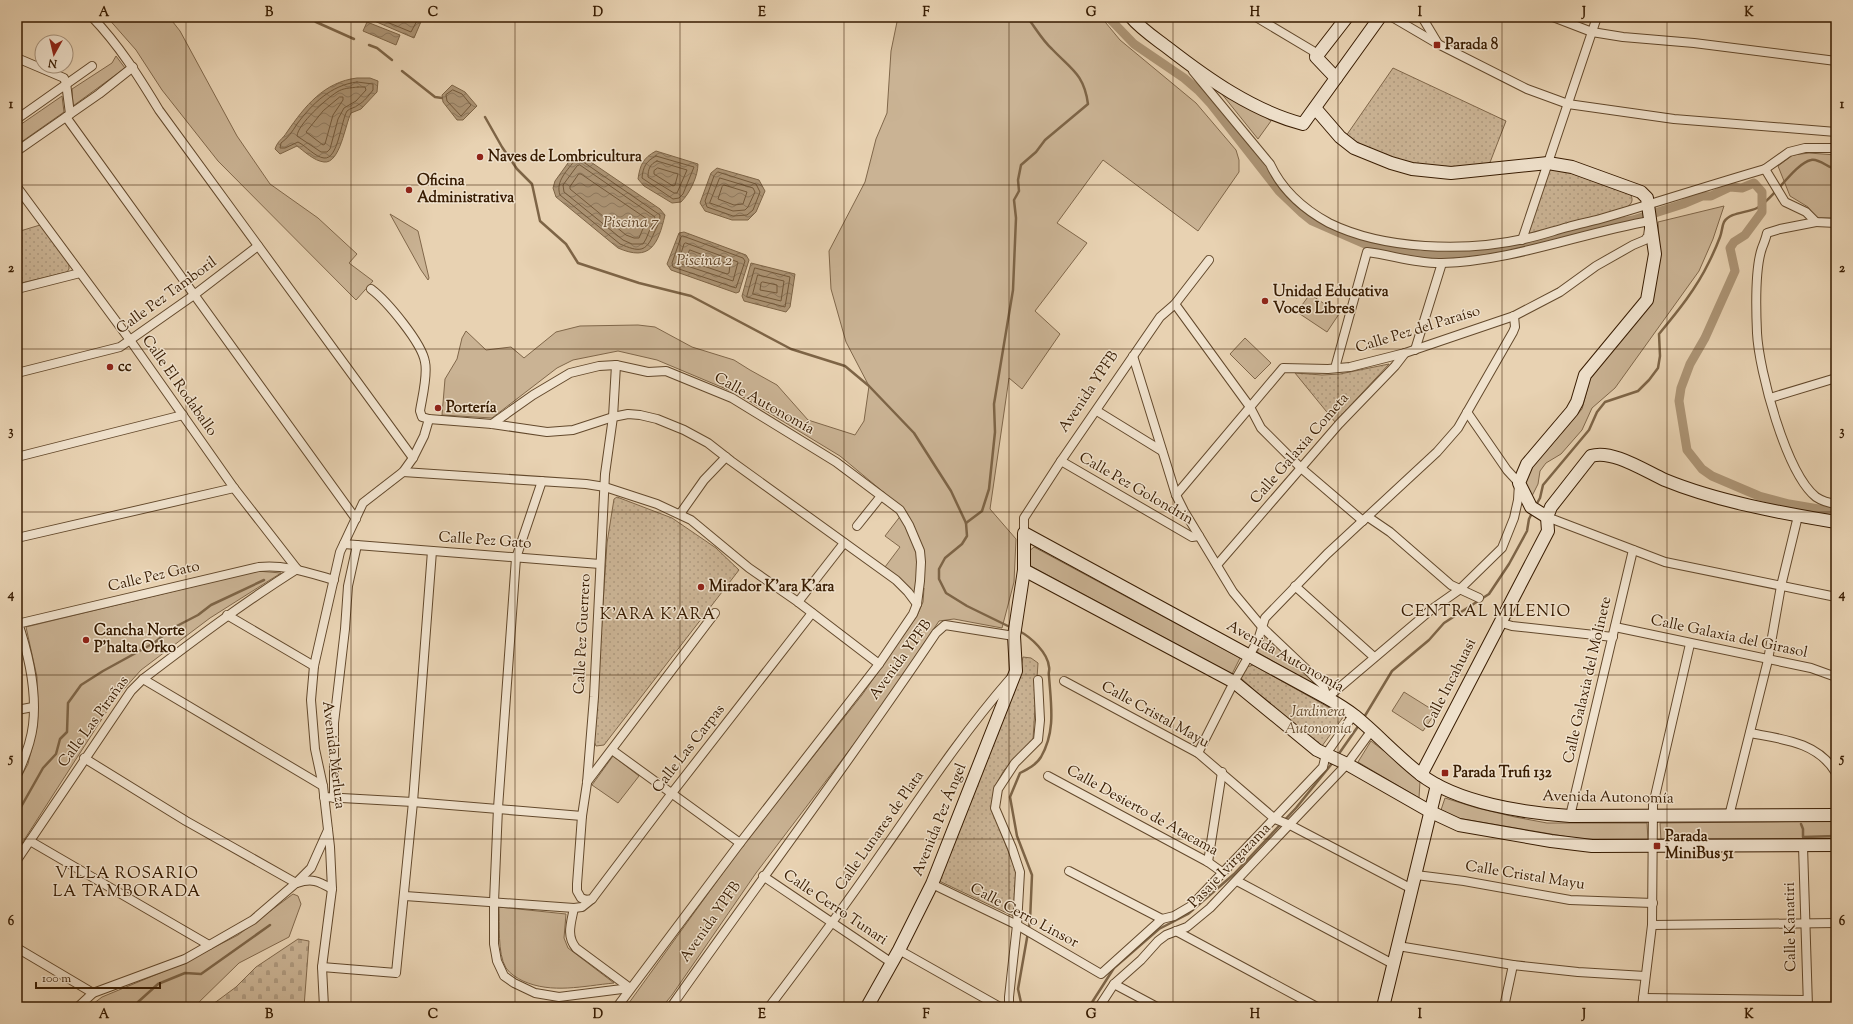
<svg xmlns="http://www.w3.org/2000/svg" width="1853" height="1024" font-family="'Sorts Mill Goudy',serif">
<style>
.grass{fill:#cab394;stroke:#80674a}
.cemetery{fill:url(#cemetery-stones);stroke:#80674a}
.park{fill:url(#park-dots);stroke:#80674a}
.water{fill:url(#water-waves);stroke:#7d6446}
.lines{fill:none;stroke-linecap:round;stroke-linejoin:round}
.shore{stroke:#72583a;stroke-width:1}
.stream{stroke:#7d6446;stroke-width:2.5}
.canal{stroke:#ac9475;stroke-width:9}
.street-casing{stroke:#63492c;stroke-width:10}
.secondary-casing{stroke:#371b00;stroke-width:14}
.street{stroke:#f0e2cd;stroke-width:8}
.secondary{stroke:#f0e2cd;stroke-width:12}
.grid{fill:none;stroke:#371b00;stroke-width:1;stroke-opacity:0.55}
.poi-dot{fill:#8f2418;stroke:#f0e2cd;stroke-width:1.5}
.labels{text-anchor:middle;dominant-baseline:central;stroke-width:3;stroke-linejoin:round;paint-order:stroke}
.poi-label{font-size:15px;font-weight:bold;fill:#371b00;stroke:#f0e2cd;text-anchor:start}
.street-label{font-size:15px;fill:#371b00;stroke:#f0e2cd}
.park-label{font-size:15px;font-style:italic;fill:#63492c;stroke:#f0e2cd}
.water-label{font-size:16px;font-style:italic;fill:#604529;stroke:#f0e2cd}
.neighbourhood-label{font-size:16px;letter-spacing:1px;fill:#371b00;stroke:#f0e2cd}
.neatline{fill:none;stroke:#371b00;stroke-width:1.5}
.grid-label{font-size:13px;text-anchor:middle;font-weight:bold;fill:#371b00}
</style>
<defs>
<pattern id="cemetery-stones" width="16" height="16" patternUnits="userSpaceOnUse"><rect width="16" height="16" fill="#cab394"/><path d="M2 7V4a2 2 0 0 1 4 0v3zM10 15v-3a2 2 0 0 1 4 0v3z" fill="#ae997e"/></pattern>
<pattern id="park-dots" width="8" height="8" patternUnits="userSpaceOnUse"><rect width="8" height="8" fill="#cab394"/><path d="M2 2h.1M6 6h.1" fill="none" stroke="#ae997e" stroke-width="1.8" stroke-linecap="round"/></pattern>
<pattern id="water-waves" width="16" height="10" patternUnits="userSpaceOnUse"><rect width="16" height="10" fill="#ac9475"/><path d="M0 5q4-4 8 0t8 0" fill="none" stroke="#8d785e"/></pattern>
</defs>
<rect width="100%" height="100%" fill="#e8d2b2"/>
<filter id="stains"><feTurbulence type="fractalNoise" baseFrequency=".005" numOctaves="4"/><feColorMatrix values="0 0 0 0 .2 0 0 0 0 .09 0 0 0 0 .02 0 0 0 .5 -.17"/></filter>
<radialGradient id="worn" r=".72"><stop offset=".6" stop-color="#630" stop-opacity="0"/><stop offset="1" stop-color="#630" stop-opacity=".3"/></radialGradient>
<g class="grass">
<path d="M107,17H169L180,31L237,136L270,184L318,218L357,254L349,263L373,281L356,300L218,161L162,90L136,50Z"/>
<path d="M898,17H1101L1120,40L1196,103L1236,150L1239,160V172L1198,231L1103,160L1057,223L1087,243L1035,311L1060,334L1022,389L1009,378L990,509L1016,539L1014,582L1002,628L954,619L939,621L876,715L756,873L672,995L662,1007H626L746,841L862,695L917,616L923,602L924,588L912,594L885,567L900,547L885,536L905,510L840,456L738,394L657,360L618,351L573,360L557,368L492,418L442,415L445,379L457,359L462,338L466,331L486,350L511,347L524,358L556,332L580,326L638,325L655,327L692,347L734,360L750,370L777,385L808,420L855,435L864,421L869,386L846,342L831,289L829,251L865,182L876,139L887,113L891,51Z"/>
<path d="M116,56L125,68L73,106L72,89L112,63Z"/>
<path d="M1209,78L1271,121L1258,139Z"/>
<path d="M62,96L64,112L17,145V127Z"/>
<path d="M1809,153L1836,155V218H1816L1808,207L1790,196L1778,166L1793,155Z"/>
<path d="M1724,206L1713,239L1699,271L1615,388L1592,408L1582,430L1561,454L1546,463L1540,471L1538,484L1532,496L1525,486L1526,478L1533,466L1582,409L1590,379L1651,302L1660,255L1658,222Z"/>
<path d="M390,214L418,231L429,278L428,280L421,270Z"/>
<path d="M1310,294L1339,314L1327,332L1297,312Z"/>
<path d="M1245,338L1271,363L1255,379L1230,354Z"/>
<path d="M1034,547L1240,658L1232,674L1027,564V553Z"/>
<path d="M257,571L281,573L210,618L141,670L114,700L17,851V784L28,764L37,727V677L26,627Z"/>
<path d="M1266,635L1318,687L1257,652Z"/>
<path d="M1404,692L1436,712L1423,731L1392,711Z"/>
<path d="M1371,741L1402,765L1420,781L1419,798L1358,762Z"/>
<path d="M613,756L639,776L618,803L592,785Z"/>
<path d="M1445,798L1477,808L1515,817L1547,823H1647L1648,841H1592L1457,818L1441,810Z"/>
<path d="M1836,821V839L1661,841L1660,823Z"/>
<path d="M293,894L298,896L301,904L289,937L239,963L194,1007H89L102,997L184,963L238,935Z"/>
<path d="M499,907L566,914L564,938L568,948L614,983C583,986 552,994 523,981C517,978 510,974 506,968C497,953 500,924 499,907Z"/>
</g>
<path class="cemetery" d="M298,939L309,941L304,1007H209L236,987L256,967Z"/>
<g class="park">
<path d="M1393,68L1506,121L1489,165L1447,169L1392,161L1357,145L1346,136Z"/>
<path d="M1552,167L1629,192C1634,199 1633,204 1625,208L1532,234L1528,232L1549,170Z"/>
<path d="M40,225L69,263V269L67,272L17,284V232Z"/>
<path d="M1389,364L1335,422L1295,373L1322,375L1340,374Z"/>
<path d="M617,497L672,518L716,548L739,570L604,745L596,746L594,741L607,543L614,499Z"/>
<path d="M1023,657L1031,658L1038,663L1033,739L1004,770L994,788L992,808L1016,872L1013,916L937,880L1019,675Z"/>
<path d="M1253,665L1344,716L1322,746L1284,718L1241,678L1247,667Z"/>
</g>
<g class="water">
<path d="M365,17H423L414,38Z"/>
<path d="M367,22L400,35L396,45L363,31Z"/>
<path d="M357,78H370L378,81L377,92L361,109L351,113C345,125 340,164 324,162C314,161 304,151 297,146L280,154L275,149C278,140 282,140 287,132C305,106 324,82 357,78Z"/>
<path d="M452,85L465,92L477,106L463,120H457L443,102L442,95Z"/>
<path d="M656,151L698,164C698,176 690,193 681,202L672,203L644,186L638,179C640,165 643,158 656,151Z"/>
<path d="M579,154L660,209L665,215C658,245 650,262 618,248L556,197L553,188L555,181L573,156Z"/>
<path d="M717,168L759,180L765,191L756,212L748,220H732L705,211L700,203L711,173Z"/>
<path d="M684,232L746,255L749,260L739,292L736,293L671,270L667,264L679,233Z"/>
<path d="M751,263L795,274L790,307L786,312L744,301L742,296Z"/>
</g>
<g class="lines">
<g class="shore">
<path d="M375,17L411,32L419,17"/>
<path d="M357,82L373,84V90C369,95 364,102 358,105C355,108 350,108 347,111C341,121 338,160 324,158C315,157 306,146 298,142L285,148H280L281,143C288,138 292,132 297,124C312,104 331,85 357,82Z"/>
<path d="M358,87H365L366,90L356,101L344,108L338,119L330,149L327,152H321L297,136C298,124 326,99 337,92C343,88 350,88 358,87Z"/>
<path d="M453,90L462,94L471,105L461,116L447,101L446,95Z"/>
<path d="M340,97H343V100L333,115L325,144L323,145L306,132L323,111Z"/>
<path d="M656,156L694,167L683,194L679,198L673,199L642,178C643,167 646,161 656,156Z"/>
<path d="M579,159L660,215C660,221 657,227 654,233C646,253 639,252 620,244L560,195C555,181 568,170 575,160Z"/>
<path d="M657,161L687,170L677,193H674L648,177C648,169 650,164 657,161Z"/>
<path d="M580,165L655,217L646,239L643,244H632L623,240L564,192L563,185L577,166Z"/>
<path d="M658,168L678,174L675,185L673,186L654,174V171Z"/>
<path d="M718,172L756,184L760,192L753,210L747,215L733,216L707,207L705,201L714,176Z"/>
<path d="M579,174H581L647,219L639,238H634L626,235L570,189V187Z"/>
<path d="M720,178L753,188L755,192L748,207L745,210L733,211L710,203Z"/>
<path d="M724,185L747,192L743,204L734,205L718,199L722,187Z"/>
<path d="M683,236L743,258L745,261L736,288L673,267L672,263L681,237Z"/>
<path d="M686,243L738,262L733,281L678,263L684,244Z"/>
<path d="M690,250L730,265L729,273L727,274L686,260V258Z"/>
<path d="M755,268L790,277L785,307L747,297Z"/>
<path d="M758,275L784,281L781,301L753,294Z"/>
<path d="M763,282L777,285V293L760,290L761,283Z"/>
</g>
<g class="stream">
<path d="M310,17L316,22L354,39"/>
<path d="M369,45L377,48L392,60"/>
<path d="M402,71L435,97L442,98"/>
<path d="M485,117L502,147L517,169L532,184L540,221L566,244L578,263L639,283L691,296L791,349L845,366L869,386L914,433L951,491L966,523L967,536L962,544L945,558L939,569V579L946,593L967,606L1012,628"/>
<path d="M1536,505L1540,498L1543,485L1589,430L1597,412L1605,402L1638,391L1649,380L1658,368L1660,356L1659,334C1678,311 1696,289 1709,262C1713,254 1717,245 1720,237C1722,232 1722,226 1724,222C1730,212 1747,213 1757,208C1773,200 1795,163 1811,160C1819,158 1828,168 1836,169"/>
<path d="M966,523L982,511L989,489L995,432L994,404L1013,290L1016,218L1014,200L1019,191L1018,180L1021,165L1036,152L1045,140L1088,104C1084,74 1071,69 1052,49C1042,40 1035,27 1027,17"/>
<path d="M1019,631C1031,637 1048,653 1049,667C1050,670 1048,673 1049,676C1051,705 1056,731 1041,757C1036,765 1028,769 1020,773L1010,797L1017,836L1032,875L1030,921L1018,989L1022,1007"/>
<path d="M1363,719L1392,671L1429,640L1444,623L1489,594L1509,564L1527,531L1529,519L1533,511"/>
<path d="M1338,755L1359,725"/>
<path d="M17,814L43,768L56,754L60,739L67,732L68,703L81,685L103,671L154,643L171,629L198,615L211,605L264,580"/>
<path d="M1801,824L1803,829V837L1836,836"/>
<path d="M138,1002L158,984L185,973L201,974L270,925"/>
<path d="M1089,1007L1114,968L1159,929L1188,914L1234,874L1296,808L1334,761"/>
</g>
<path class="canal" d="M1108,17L1134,44L1184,78L1198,90L1211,104L1279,191L1302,213L1312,221L1367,245L1419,255L1446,256L1497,251L1537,244L1582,229L1633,220L1683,204L1702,196H1711L1730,187L1742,188L1754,183L1762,192V212L1745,235L1734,242L1730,248L1735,271L1705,338L1690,364L1681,388L1679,401L1687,450L1702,469L1712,476L1759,496L1789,504L1836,512"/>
<defs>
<g id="street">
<path d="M92,17C119,45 139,77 159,110L413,458"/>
<path d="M1256,17L1313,51L1316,57"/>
<path d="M1392,17L1438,44L1527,89L1568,104L1674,119L1836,132"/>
<path d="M1422,17L1437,42"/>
<path d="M1553,17L1592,32L1623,37L1694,43L1836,61"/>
<path d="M17,58L64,78L66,83L70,114"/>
<path d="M1193,71L1270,164C1282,190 1305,210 1329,223C1384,250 1465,252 1524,239C1539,236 1553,231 1568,227C1578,224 1589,222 1600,219C1655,203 1710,185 1765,169L1789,152L1805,148H1836"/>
<path d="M66,117L356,519"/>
<path d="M17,119L92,66"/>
<path d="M17,151L99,94L133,67"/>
<path d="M1765,169L1785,202L1806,212L1816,222L1836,223"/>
<path d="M17,187L130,340L234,488L297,569"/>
<path d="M1816,222L1780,229L1767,233C1766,238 1764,243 1762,248C1755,268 1756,311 1757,333C1759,371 1786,473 1816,497C1822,501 1829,503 1836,504"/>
<path d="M1522,240L1597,17"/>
<path d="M17,289L80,273"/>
<path d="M371,289C387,301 422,343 425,362C428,375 422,398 420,411L422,417L429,419L492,424L547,432L573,430L613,417L628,414L640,415L657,419L684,430L708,443L731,461L896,580L908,592L917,604"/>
<path d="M1175,304L1250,407L1261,428L1301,468L1363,521"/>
<path d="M1415,350L1442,263"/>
<path d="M1133,356L1176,495L1184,511L1233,592L1263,628L1323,685L1327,698L1432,609L1459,590L1502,548L1514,518L1518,500L1519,483L1507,470L1467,412"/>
<path d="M616,365L613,417L605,474L594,697L587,783L582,816L577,884V891L581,898L586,900L592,899L672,793L812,613"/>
<path d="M17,373L120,347L194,295L258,246"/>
<path d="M1770,398L1836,378"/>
<path d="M1097,411L1162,451"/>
<path d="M492,424L533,395L570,373L599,366L616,365L648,372L666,371L732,398L836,462L900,510L909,525L920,551L921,562L920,581L917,604L913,614L879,664L740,843L617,1007"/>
<path d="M17,457L183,415"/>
<path d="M1061,461L1192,537L1199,536"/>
<path d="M403,472L586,484L605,487L657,504L691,520L749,568L798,602L879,664"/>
<path d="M542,481L516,558L498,808L494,902V944L497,961L504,976L514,983L535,993L559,997L630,988"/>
<path d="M1176,495L1283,368L1328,369L1350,367L1405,353L1514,316L1560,292L1596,266L1633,245L1645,240L1648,236L1650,221C1581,233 1513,261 1442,263C1417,264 1392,255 1367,252L1335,368"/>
<path d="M680,514L704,480L726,457"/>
<path d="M1368,517L1390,532L1451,585L1479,598"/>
<path d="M1547,517L1665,562L1836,597"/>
<path d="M857,526L881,496"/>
<path d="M1024,533V518L1061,461L1160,317L1175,304L1209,260"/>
<path d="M17,538L234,488"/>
<path d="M344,544L600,564"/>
<path d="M1217,565L1339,424L1395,366L1405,353"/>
<path d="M1295,586L1374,657"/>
<path d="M798,602L844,543"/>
<path d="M227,615L314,666"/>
<path d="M17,620C28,652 37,691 33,725C31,742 24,760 17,775"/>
<path d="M1499,622L1512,626L1613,637"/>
<path d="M17,624L259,567C285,564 309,573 334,580"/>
<path d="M1615,627L1811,668L1836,677"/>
<path d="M143,679L323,786"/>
<path d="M1064,681L1198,753L1275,819L1290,825L1412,889"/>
<path d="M17,710L33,707"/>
<path d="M1750,733C1782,739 1818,742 1836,773"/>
<path d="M612,750L740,843"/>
<path d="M1198,753L1234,682L1258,640L1265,618L1327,554L1437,452L1458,428L1513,332L1515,327L1514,316"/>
<path d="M84,758L186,821L296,883"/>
<path d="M1048,776L1208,862L1222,872"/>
<path d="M587,782L715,613"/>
<path d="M324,797L413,802L582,816"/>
<path d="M334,798V723L345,629L348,586L357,545"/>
<path d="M1570,816L1633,550"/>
<path d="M1729,816L1768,660L1781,586L1798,516"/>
<path d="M30,841L209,945"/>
<path d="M1803,846L1808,1007"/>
<path d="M17,860L131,691L143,679C193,641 243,603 297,569"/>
<path d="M1208,862L1222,772"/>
<path d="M1069,871L1162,919"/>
<path d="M1416,875L1464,881L1570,900L1653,903"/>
<path d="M763,876L892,963"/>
<path d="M1237,881L1393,964"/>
<path d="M297,883C312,878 318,881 332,889"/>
<path d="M932,884L1017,925L1101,974L1162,919L1174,916L1191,906L1323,767L1326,754L1354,714"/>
<path d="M405,896L574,908L582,907L592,899"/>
<path d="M574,908C571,923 566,936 576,948L630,988"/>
<path d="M1652,925L1836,923"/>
<path d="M1176,931L1317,1007"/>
<path d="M1398,946L1513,965L1578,972L1645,976"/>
<path d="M17,948L93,993"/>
<path d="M899,950L1000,1007"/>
<path d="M322,967L396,973L413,802L432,551"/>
<path d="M1114,984L1157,1007"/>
<path d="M1643,998L1807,1000"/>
<path d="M78,1007L93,993L185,959L253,920L296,883L311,868L328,830"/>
<path d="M324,1007L322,967L332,889L330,847L323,786L315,749L311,700L314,666L340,552L363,503L403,472L413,458L424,436L429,419"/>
<path d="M671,1007C759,882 851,760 936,633L945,625L1014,636"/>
<path d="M769,1007C807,957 844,907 880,855C922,795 962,734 1010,679"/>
<path d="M1009,1007V997L1017,925L1020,872L1012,848L995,808L998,789L1015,763L1038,740L1040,720L1038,680"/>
<path d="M1099,1007L1114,984L1141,960L1158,941L1166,935L1187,927L1210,908L1347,764L1372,730"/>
<path d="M1504,1007L1513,965"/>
<path d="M1642,1007L1652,925L1653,805L1690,644"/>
</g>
<g id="secondary">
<path d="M1131,17C1141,29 1155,38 1168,48C1208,79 1253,111 1303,124L1380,17"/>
<path d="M1336,78L1316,57L1347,17"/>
<path d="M1315,108L1340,137L1354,148L1391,163L1412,169L1451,173L1548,163L1572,167L1641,192L1647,198L1655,254L1647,300L1585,375L1577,402L1572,411L1527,464L1519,483L1531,507L1547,517"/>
<path d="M1024,570L1234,682L1317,750L1347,764L1431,812L1459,825L1551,841L1592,846L1836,845"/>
<path d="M1421,775L1548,531L1547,517L1551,507L1591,456C1612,449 1645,471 1665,480C1716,501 1781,513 1836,522"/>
<path d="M867,1007L899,950L932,884L1016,671L1014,636L1024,570V533L1327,698C1336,703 1346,709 1355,716C1377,734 1397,756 1420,774C1457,803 1525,813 1570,816L1836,815"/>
<path d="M1383,1007L1437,785"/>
</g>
</defs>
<use href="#street" class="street-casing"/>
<use href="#secondary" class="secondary-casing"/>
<use href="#street" class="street"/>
<use href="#secondary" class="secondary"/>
</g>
<path class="grid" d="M186,17V1007M351,17V1007M515,17V1007M680,17V1007M844,17V1007M1009,17V1007M1173,17V1007M1338,17V1007M1502,17V1007M1667,17V1007M17,185H1836M17,349H1836M17,512H1836M17,675H1836M17,839H1836"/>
<g class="poi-dot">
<rect x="1433" y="41" width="8" height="8" rx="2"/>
<circle cx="480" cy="157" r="4"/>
<circle cx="409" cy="190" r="4"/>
<circle cx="1265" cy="301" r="4"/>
<circle cx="110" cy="367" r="4"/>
<circle cx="438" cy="408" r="4"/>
<circle cx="701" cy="587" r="4"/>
<circle cx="86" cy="640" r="4"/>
<rect x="1441" y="769" width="8" height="8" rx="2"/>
<rect x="1653" y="842" width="8" height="8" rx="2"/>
</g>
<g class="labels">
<g class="poi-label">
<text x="1445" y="45">Parada 8</text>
<text x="488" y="157">Naves de Lombricultura</text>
<text x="417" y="181">Oficina<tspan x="417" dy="17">Administrativa</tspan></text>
<text x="1273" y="292">Unidad Educativa<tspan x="1273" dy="17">Voces Libres</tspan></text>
<text x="118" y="367">cc</text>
<text x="446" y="408">Portería</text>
<text x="709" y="587">Mirador K'ara K'ara</text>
<text x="94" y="631">Cancha Norte<tspan x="94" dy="17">P'halta Orko</tspan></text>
<text x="1453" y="773">Parada Trufi 132</text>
<text x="1665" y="837">Parada<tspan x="1665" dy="17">MiniBus 51</tspan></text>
</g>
<g class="street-label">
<text transform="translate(167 296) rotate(-36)">Calle Pez Tamboril</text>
<text transform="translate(1418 330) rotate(-17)">Calle Pez del Paraíso</text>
<text transform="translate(179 386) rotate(55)">Calle El Rodaballo</text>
<text transform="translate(1089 392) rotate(-56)">Avenida YPFB</text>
<text transform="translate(764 404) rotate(29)">Calle Autonomía</text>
<text transform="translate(1300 449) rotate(-49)">Calle Galaxia Cometa</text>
<text transform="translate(1136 489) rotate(30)">Calle Pez Golondrin</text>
<text transform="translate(485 541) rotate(4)">Calle Pez Gato</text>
<text transform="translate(154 577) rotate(-13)">Calle Pez Gato</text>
<text transform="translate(583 634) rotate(-87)">Calle Pez Guerrero</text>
<text transform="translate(1729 637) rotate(12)">Calle Galaxia del Girasol</text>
<text transform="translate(1285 657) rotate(29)">Avenida Autonomía</text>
<text transform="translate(901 660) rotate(-54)">Avenida YPFB</text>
<text transform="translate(1588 680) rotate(-77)">Calle Galaxia del Molinete</text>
<text transform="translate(1450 684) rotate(-63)">Calle Incahuasi</text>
<text transform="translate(1155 715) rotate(29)">Calle Cristal Mayu</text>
<text transform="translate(94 722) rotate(-54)">Calle Las Pirañas</text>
<text transform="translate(689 749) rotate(-52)">Calle Las Carpas</text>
<text transform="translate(333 755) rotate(83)">Avenida Merluza</text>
<text transform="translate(1608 798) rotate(1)">Avenida Autonomía</text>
<text transform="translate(1142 811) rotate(29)">Calle Desierto de Atacama</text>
<text transform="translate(940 820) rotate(-68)">Avenida Pez Ángel</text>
<text transform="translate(880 831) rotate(-55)">Calle Lunares de Plata</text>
<text transform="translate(1230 866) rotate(-46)">Pasaje Ivirgazama</text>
<text transform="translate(1525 876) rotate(9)">Calle Cristal Mayu</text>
<text transform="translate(835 908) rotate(34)">Calle Cerro Tunari</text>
<text transform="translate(1024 916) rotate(28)">Calle Cerro Linsor</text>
<text transform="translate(711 922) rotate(-55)">Avenida YPFB</text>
<text transform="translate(1791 927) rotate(-91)">Calle Kanatiri</text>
</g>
<g class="park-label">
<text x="1318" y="712">Jardinera<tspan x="1318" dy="17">Autonomía</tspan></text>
</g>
<g class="water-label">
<text x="631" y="223">Piscina 7</text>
<text x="704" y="261">Piscina 2</text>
</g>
<g class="neighbourhood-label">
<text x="1486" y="612">CENTRAL MILENIO</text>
<text x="658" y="615">K'ARA K'ARA</text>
<text x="127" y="874">VILLA ROSARIO<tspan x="127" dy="18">LA TAMBORADA</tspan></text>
</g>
</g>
<rect width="1853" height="1024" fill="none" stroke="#e8d2b2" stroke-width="44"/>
<g transform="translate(54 54) rotate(188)"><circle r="19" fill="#f0e2cd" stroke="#a6927b"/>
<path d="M0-3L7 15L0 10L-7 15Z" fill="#8f2418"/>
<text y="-6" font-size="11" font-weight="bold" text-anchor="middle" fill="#371b00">N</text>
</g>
<path d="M36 982v6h124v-6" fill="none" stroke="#371b00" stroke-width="2"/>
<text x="42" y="982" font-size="12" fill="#371b00" stroke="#f0e2cd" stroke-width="3" paint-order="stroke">100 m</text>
<rect x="22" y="22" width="1809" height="980" class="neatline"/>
<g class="grid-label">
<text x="104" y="16">A</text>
<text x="269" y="16">B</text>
<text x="433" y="16">C</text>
<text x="598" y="16">D</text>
<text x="762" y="16">E</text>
<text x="926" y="16">F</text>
<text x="1091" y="16">G</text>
<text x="1255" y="16">H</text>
<text x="1420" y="16">I</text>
<text x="1584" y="16">J</text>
<text x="1749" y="16">K</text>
<text x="11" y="108">1</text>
<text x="1842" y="108">1</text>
<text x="11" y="272">2</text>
<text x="1842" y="272">2</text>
<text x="11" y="435">3</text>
<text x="1842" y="435">3</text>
<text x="11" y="598">4</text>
<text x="1842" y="598">4</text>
<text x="11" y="762">5</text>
<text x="1842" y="762">5</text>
<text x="11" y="925">6</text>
<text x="1842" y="925">6</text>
<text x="104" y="1018">A</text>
<text x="269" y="1018">B</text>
<text x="433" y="1018">C</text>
<text x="598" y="1018">D</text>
<text x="762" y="1018">E</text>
<text x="926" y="1018">F</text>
<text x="1091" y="1018">G</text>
<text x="1255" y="1018">H</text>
<text x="1420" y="1018">I</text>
<text x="1584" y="1018">J</text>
<text x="1749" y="1018">K</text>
</g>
<rect width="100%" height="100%" filter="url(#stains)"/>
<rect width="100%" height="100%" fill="url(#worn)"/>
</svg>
